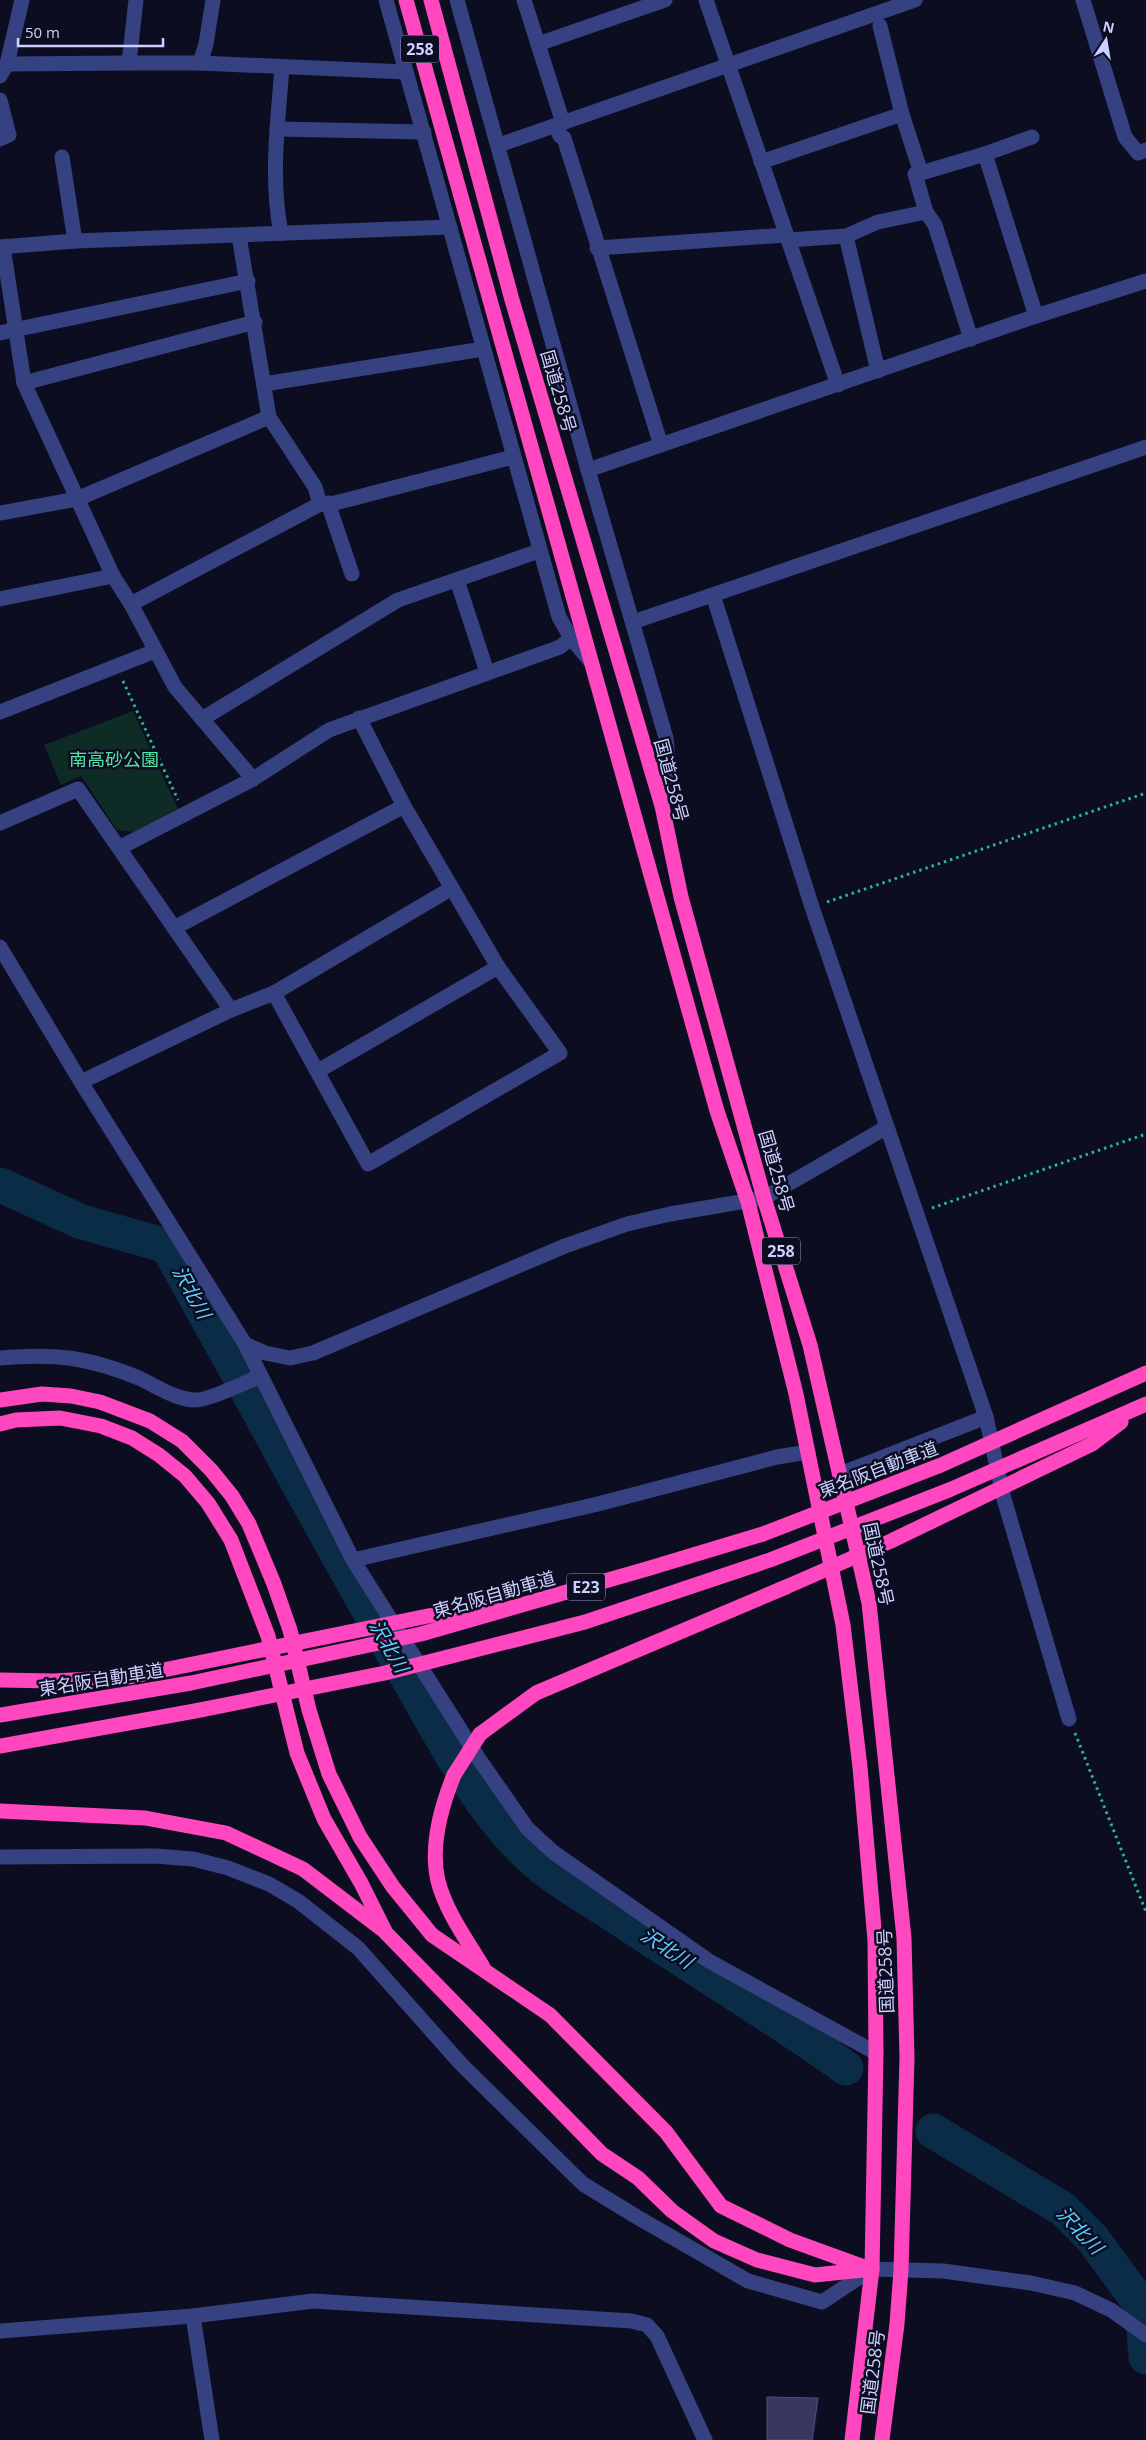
<svg xmlns="http://www.w3.org/2000/svg" width="1146" height="2440" font-family="'Open Sans','Noto Sans JP',sans-serif">
<style>
.green{fill:#0f2b25}
.lines{fill:none;stroke-linecap:round;stroke-linejoin:round}
.river{stroke:#0b2c46;stroke-width:35}
.path{stroke:#2bb494;stroke-width:3;stroke-dasharray:2.5 4;stroke-linecap:butt}
.minor{stroke:#364181;stroke-width:15}
.highway{stroke:#ff47bf;stroke-width:15}
.highway-bridge{stroke:#ff47bf;stroke-width:15}
.shaded-wall{fill:#141435}
.building{fill:#373762;stroke:#4f4f7b}
.labels{text-anchor:middle;dominant-baseline:central;stroke-width:5;stroke-linejoin:round;paint-order:stroke}
.shield{fill:#0d0d21;stroke:#9396bc;stroke-width:1}
.shield-label{font-size:16px;font-weight:bold;fill:#ccd0ff}
.street-label{font-size:18px;fill:#ccd0ff;stroke:#0d0d21}
.park-label{font-size:18px;fill:#56e1a6;stroke:#0d0d21}
.water-label{font-size:19px;font-style:italic;fill:#5ad0ff;stroke:#0d0d21}
</style>
<rect width="100%" height="100%" fill="#0d0d21"/>
<path class="green" d="M133,711L178,809L134,832L117,830L81,776L61,785L44,745Z"/>
<g class="lines">
<g class="river">
<path d="M0,1185L82,1222L167,1246C247,1386 321,1529 402,1668C440,1732 473,1802 527,1854C553,1879 587,1897 617,1917C693,1968 772,2015 846,2068"/>
<path d="M933,2131L1063,2209L1092,2238L1142,2306L1146,2357"/>
</g>
<g class="path">
<path d="M123,681L178,800"/>
<path d="M827,902L1146,793"/>
<path d="M932,1208L1146,1134"/>
<path d="M1075,1733L1146,1912"/>
</g>
<g class="minor">
<path d="M136,0L129,63H200L406,72"/>
<path d="M386,0L559,617L571,638L591,662"/>
<path d="M457,0L588,470L666,738L669,767L662,806"/>
<path d="M524,0L563,123"/>
<path d="M706,0L838,385"/>
<path d="M1083,0L1125,137L1138,153L1146,150"/>
<path d="M880,26L902,114L921,173L915,174L926,212L935,225L971,339"/>
<path d="M538,44L665,0"/>
<path d="M200,63L206,44L213,0"/>
<path d="M7,64L129,63"/>
<path d="M0,76L7,64L22,0"/>
<path d="M0,100L9,135L0,139"/>
<path d="M556,126L560,136L564,138L661,445"/>
<path d="M277,129L424,132"/>
<path d="M499,145L915,0"/>
<path d="M985,154L1032,137"/>
<path d="M62,157L75,241"/>
<path d="M761,162L902,114"/>
<path d="M921,173L985,154L1036,316"/>
<path d="M281,233C270,179 278,121 282,67"/>
<path d="M239,236L269,417"/>
<path d="M846,236L878,371"/>
<path d="M788,240L846,236L878,222L926,212"/>
<path d="M0,247L75,241L450,227"/>
<path d="M3,247L24,383L113,576L131,604L175,687L253,779"/>
<path d="M597,248L786,235"/>
<path d="M0,333L248,281"/>
<path d="M24,383L255,322"/>
<path d="M264,384L483,349"/>
<path d="M588,470L1036,316L1146,281"/>
<path d="M328,503L352,574"/>
<path d="M320,504L335,503L513,457"/>
<path d="M0,513L77,499L269,417L315,487L320,504L131,604"/>
<path d="M457,580L487,672"/>
<path d="M713,595L812,907L986,1417L1004,1499L1069,1719"/>
<path d="M0,599L113,576"/>
<path d="M633,622L1146,447"/>
<path d="M0,712L155,651"/>
<path d="M202,719L398,600L539,551"/>
<path d="M0,823L78,789L231,1010"/>
<path d="M119,848L253,779L329,730L560,647L571,638"/>
<path d="M174,928L404,806"/>
<path d="M0,947L81,1082L245,1344L353,1560L479,1759L527,1828L553,1852L709,1961L876,2053"/>
<path d="M274,993L368,1164L560,1053L498,967L404,806L359,718"/>
<path d="M318,1071L498,967"/>
<path d="M81,1082L231,1010L274,993L452,888"/>
<path d="M245,1344L265,1353L290,1358L313,1353L565,1246L627,1224L670,1214L764,1198L887,1127"/>
<path d="M0,1358C55,1353 87,1357 139,1378C156,1386 176,1400 196,1400C209,1400 247,1382 260,1376"/>
<path d="M840,1474L986,1417"/>
<path d="M353,1560L598,1504L777,1457L808,1452"/>
<path d="M0,1857L156,1856L193,1859L228,1868L269,1884L298,1901L358,1948L461,2064L583,2184L637,2217L748,2281L822,2302L872,2269L943,2271L1031,2283L1075,2293L1111,2310L1146,2335"/>
<path d="M193,2316L212,2440"/>
<path d="M0,2331L193,2316L313,2301L632,2321L647,2325L657,2336L705,2440"/>
</g>
<g class="highway">
<path d="M406,0L717,1111L748,1202L796,1394L843,1625L860,1767L875,1940L876,2053L872,2269L852,2440"/>
<path d="M431,0L512,300L662,806L681,897L764,1198L810,1345L869,1603L904,1938L907,2058L901,2270L897,2324L882,2440"/>
<path d="M0,1400L42,1394L71,1396L100,1402L150,1421L182,1441L211,1470L232,1496L249,1524L274,1584L290,1630L309,1710L329,1774L360,1837L393,1887L432,1935L550,2015L666,2132L721,2206L790,2240L867,2268"/>
<path d="M0,1424L16,1420L60,1418L101,1426L132,1438L159,1455L185,1476L208,1503L231,1540L268,1636L297,1753L324,1819L361,1883L386,1933L602,2154L638,2178L672,2211L714,2241L757,2260L815,2275L872,2269"/>
<path d="M480,1734L536,1693L786,1587"/>
<path d="M454,1775C441,1807 430,1847 438,1881C446,1912 467,1940 483,1967"/>
<path d="M0,1811L145,1818L226,1833L303,1869L383,1930"/>
</g>
<g class="highway-bridge">
<path d="M786,1587L891,1541L1092,1444L1121,1422"/>
<path d="M0,1680L53,1681L129,1677L472,1607H496"/>
<path d="M0,1715L191,1683L421,1634L650,1568L763,1534L941,1465L1146,1373"/>
<path d="M0,1746L195,1711L385,1673L585,1622L770,1560L949,1490L1146,1404"/>
<path d="M454,1775L480,1734"/>
</g>
</g>
<path class="shaded-wall" d="M818,2398V2410L814,2440H812Z"/>
<path class="building" d="M767,2397L818,2398L812,2440H767Z"/>
<g class="labels">
<g class="shield">
<rect x="401" y="35.5" width="38" height="27" rx="4"/>
<rect x="762" y="1237.5" width="38" height="27" rx="4"/>
<rect x="567" y="1573.5" width="38" height="27" rx="4"/>
</g>
<g class="shield-label">
<text x="420" y="49">258</text>
<text x="781" y="1251">258</text>
<text x="586" y="1587">E23</text>
</g>
<g class="street-label">
<text transform="translate(559 391) rotate(74)">国道258号</text>
<text transform="translate(672 780) rotate(75)">国道258号</text>
<text transform="translate(777 1171) rotate(74)">国道258号</text>
<text transform="translate(878 1469) rotate(-21)">東名阪自動車道</text>
<text transform="translate(879 1564) rotate(78)">国道258号</text>
<text transform="translate(494 1594) rotate(-16)">東名阪自動車道</text>
<text transform="translate(101 1679) rotate(-9)">東名阪自動車道</text>
<text transform="translate(885 1971) rotate(-92)">国道258号</text>
<text transform="translate(872 2372) rotate(-83)">国道258号</text>
</g>
<g class="park-label">
<text x="114" y="759">南高砂公園</text>
</g>
<g class="water-label">
<text transform="translate(192 1292) rotate(61)">沢北川</text>
<text transform="translate(389 1646) rotate(60)">沢北川</text>
<text transform="translate(667 1948) rotate(33)">沢北川</text>
<text transform="translate(1080 2230) rotate(46)">沢北川</text>
</g>
</g>
<g transform="translate(1106 40) rotate(12)" stroke="#0d0d21" stroke-width="4" paint-order="stroke">
<path d="M0-4L9 19L0 12L-9 19Z" fill="#ccd0ff"/>
<text y="-8" font-size="14" font-weight="bold" text-anchor="middle" fill="#ccd0ff">N</text>
</g>
<path d="M18 38v8h145v-8" fill="none" stroke="#ccd0ff" stroke-width="2.5"/>
<text x="25" y="38" font-size="15" fill="#ccd0ff" stroke="#0d0d21" stroke-width="4" paint-order="stroke">50 m</text>
</svg>
